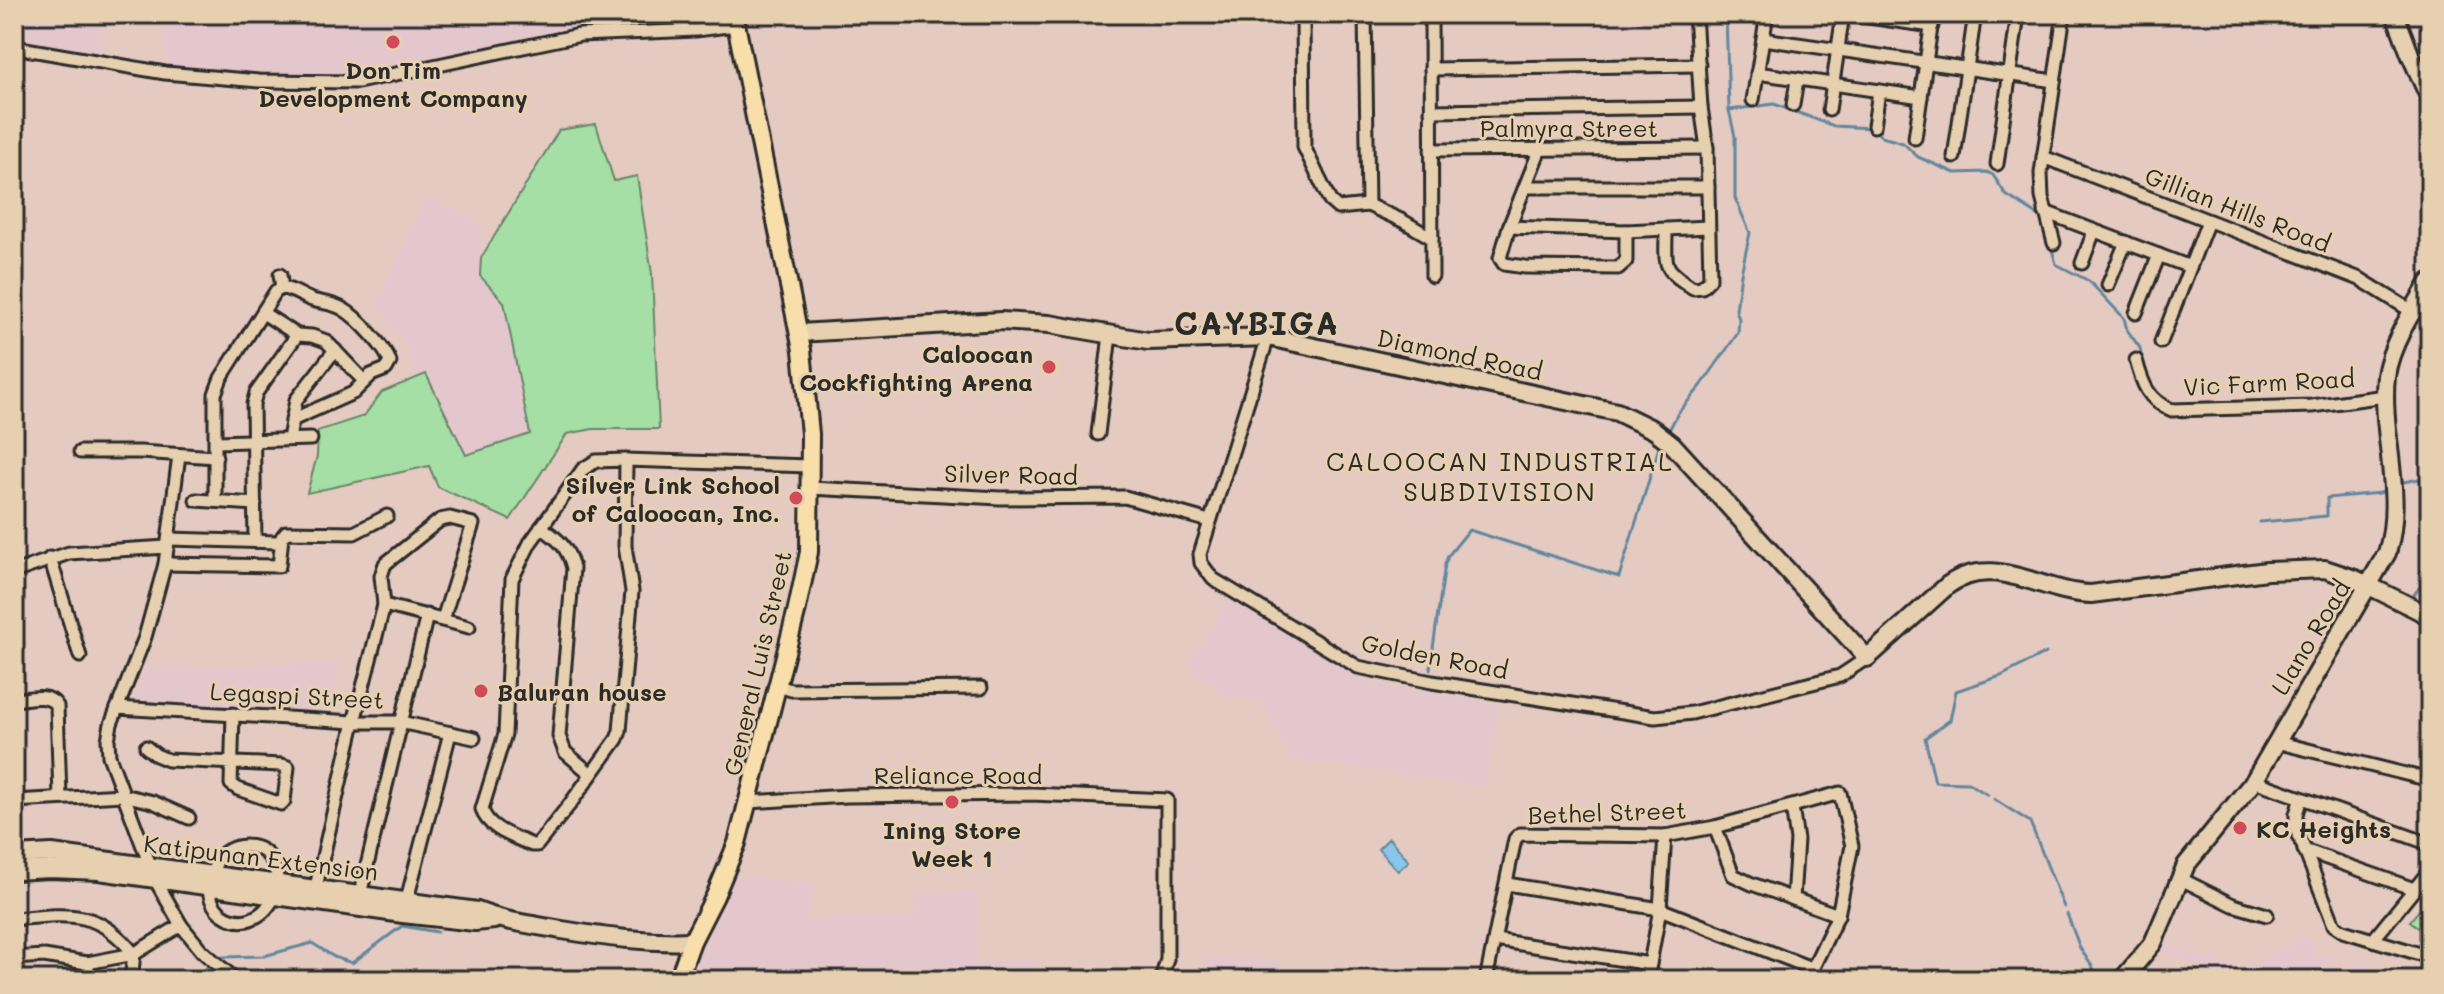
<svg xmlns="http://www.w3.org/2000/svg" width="2444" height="994" font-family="Mali,sans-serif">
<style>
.built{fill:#e4c6cd}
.green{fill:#a5dfa5;stroke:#688568;stroke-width:2}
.water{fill:#8ac5ea;stroke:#64879e;stroke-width:2}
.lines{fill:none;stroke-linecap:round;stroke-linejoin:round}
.stream{stroke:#64879e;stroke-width:3}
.minor-casing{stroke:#2b2b2b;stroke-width:17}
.secondary-casing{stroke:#2b2b2b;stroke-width:22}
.primary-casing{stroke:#2b2b2b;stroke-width:22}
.minor{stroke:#e7d0b0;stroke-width:11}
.secondary{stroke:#e7d0b0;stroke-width:16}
.primary{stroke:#f8deab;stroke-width:16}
.poi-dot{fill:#d1495b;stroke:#e7d0b0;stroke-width:3}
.labels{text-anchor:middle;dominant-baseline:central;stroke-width:6;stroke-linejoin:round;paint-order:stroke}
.poi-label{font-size:24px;font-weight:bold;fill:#2b2b2b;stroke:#e7d0b0}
.street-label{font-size:24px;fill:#2b2b2b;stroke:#e7d0b0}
.neighbourhood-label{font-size:26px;letter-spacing:2px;fill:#2b2b2b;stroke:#e7d0b0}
.district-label{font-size:32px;font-weight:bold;letter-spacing:2px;fill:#2b2b2b;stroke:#e7d0b0}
</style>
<rect width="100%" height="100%" fill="#e5cac1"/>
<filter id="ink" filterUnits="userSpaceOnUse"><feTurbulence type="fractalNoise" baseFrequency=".0125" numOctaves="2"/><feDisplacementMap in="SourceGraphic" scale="16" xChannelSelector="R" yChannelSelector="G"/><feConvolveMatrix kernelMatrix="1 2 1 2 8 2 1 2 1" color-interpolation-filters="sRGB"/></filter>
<g filter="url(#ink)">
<g class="built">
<path d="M14,14H97L100,55L14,42Z"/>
<path d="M160,14H623L625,27L360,79L169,73Z"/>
<path d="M425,196L484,224L480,276L503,302L531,434L466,455L427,375L418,379L406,346L376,305Z"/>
<path d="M1230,599L1373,683L1499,704L1485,787L1291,759L1260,703L1252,699H1226L1188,664Z"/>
<path d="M340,663L329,714L137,704L142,670Z"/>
<path d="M734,876L812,882L808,918H914V894L977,892L976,964L1030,957V980H692L699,957Z"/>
<path d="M2308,936L2318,958L2330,953L2338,971L2367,960L2376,980H2200L2203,967L2162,950L2164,944L2241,970Z"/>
<path d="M1206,959L1277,960L1292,980H1201Z"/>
</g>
<g class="green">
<path d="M596,124L614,181L637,176L652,274L659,429H593L567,434L510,520L438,487L429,466L307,493L317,456L318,431L364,416L382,392L426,374L466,455L530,434L504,302L480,276L481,258L559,130Z"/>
<path d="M2430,897V934L2429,936L2410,921Z"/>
</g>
<path class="water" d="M1389,838L1409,861L1398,871L1378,849Z"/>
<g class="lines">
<g class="stream">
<path d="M1729,110L1774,104L1834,126L1872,128L1882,137L1903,143L1918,157L1955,173L1987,172L1993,175L2006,195L2044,219"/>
<path d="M2051,246L2056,264L2089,281L2124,318L2127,330L2140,348L2142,362"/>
<path d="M2147,377L2155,392"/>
<path d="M1668,432L1678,413L1701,386L1738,333L1739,319L1736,310L1741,274L1750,233L1735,198V137L1729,110L1726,14"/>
<path d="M2398,483L2430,477"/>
<path d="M2260,522L2327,516V498L2380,493L2388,489"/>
<path d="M2414,601V595L2430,573"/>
<path d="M2414,616L2430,633"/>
<path d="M1430,669L1445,564L1448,556L1469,530L1619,577L1661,441"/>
<path d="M1988,795L1968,783L1935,782L1925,738L1950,720L1956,691L2001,676L2046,653"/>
<path d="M1994,799L2030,822L2064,907"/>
<path d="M2067,914L2080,948L2101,980"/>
<path d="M223,957L264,956L312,943L334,957L352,963L402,926L437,932"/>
<path d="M195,980L209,965"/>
</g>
<defs>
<g id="minor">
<path d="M1303,14L1304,147L1330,201L1338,208L1368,205L1403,221L1432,238"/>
<path d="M1365,14L1368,205"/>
<path d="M1431,14L1432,276"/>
<path d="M1847,14L1932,26"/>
<path d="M1763,39L2054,81"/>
<path d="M14,47L165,73L259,81L358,82L580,35L696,30L736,25"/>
<path d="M1431,69L1699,65"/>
<path d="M1757,73L1921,97"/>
<path d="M1753,100L1767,14"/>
<path d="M1793,105L1797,80"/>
<path d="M1829,110L1843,14"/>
<path d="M1431,111L1701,107"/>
<path d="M1874,126L1879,91"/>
<path d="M1915,138L1933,14"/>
<path d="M1540,149L1509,227L1500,258L1504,264L1525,267L1618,268L1626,261V231"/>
<path d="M1431,150L1707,148"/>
<path d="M1954,157L1975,14"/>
<path d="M2043,157L2360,279L2413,312"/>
<path d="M1997,164L2018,14"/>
<path d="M1527,187H1708"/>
<path d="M2045,212L2190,267"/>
<path d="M1509,227L1626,231L1708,227"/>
<path d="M1666,230C1666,267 1661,267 1693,288L1702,287L1710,279L1707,148L1701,107L1695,14"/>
<path d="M2054,243L2042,197L2041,173L2064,14"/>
<path d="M2082,263L2094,231"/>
<path d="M280,275L282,288"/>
<path d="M2108,285L2126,242"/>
<path d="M282,288C293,289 301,296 312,300C322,303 333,303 343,309C357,317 385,347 390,362L386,369L371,375L353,393L292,420"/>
<path d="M263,313L297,335L312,336L326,341L364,381"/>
<path d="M2136,313L2159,255"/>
<path d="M1268,337L1200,554L1201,563L1213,579L1358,667L1432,682L1655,717L1692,713L1840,676L1867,658"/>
<path d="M2161,342L2208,221"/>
<path d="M2136,360C2142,383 2148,401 2172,410L2312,406L2385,396"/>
<path d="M1098,434L1110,335"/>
<path d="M289,439L296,400L335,350"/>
<path d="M216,442L311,439"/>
<path d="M80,452H140L216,457"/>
<path d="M179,455L165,564L145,637L111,724L108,740L109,756L156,881L181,925L202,951L236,980"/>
<path d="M626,460L625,546L632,591L620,731L617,739L570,804L537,845H532C515,837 487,829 482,809L505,734L512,579L530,543L583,469L596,461L626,460L810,466"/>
<path d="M810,488L1000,498L1125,497L1209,521"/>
<path d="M196,500L255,504"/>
<path d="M215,501V394L221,378L276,291L282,288"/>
<path d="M541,527C558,539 568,547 573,568L559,736L565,752L591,774"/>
<path d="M169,539L277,542"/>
<path d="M255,541L253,404L256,393L297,335"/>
<path d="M50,558L80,656"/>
<path d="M165,564L279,566L282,537L286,532L354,533L387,516"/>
<path d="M14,572L69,553L167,547"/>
<path d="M384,605L469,627"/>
<path d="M778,686L791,690L981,688"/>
<path d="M14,700C28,699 48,692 57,706L60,797"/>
<path d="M117,708L354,722H400L474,738"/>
<path d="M2276,742L2430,780"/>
<path d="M146,747L156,755L168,760L282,765L288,767L284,801L281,804L238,789L231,784L233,714"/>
<path d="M2254,781L2430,844"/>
<path d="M2301,798L2296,814V828L2334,925L2343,931L2430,957"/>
<path d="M14,801L123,795L153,802L189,818"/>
<path d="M748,802L847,796L1032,794L1167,800V959L1161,980"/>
<path d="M1792,807L1797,840L1793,899"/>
<path d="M1715,827L1733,875L1752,884L1838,915"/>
<path d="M2304,850L2414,889"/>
<path d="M2179,878L2233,905L2267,915"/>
<path d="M1507,884L1660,909L1811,968"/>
<path d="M316,887L354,722L384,605L381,576L385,564L440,520L450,518L473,524L443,619"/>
<path d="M274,897C250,944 194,913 213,871C215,865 218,858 222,855C238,840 267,844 274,865C276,870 277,878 278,883"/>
<path d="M359,899L427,615"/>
<path d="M405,907L450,733"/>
<path d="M14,919C67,914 98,908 134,954L131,980"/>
<path d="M1495,940L1650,964"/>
<path d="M2373,940L2430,870"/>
<path d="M14,958L44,956L87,963L134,954L181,925"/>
<path d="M86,980L90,977L87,963"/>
<path d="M1486,980L1515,839L1520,834L1665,836L1715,827L1840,793L1852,846L1838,915L1807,980"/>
<path d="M1647,980L1660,909L1665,836"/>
</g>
<g id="secondary">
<path d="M2395,14L2410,54L2430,99"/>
<path d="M799,333L1001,321L1049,324L1148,341L1268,337L1617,412L1654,430L1672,444L1867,658L1948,585C1994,552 2041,593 2091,594L2267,571L2325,569L2355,579L2430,616"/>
<path d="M14,855L52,853L477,911C505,922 533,925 562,930C605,937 647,943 692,941"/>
<path d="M14,871L50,869L99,871L403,914L475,922L494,920"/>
<path d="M2122,980L2153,943L2186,865L2254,781L2387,553C2405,496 2380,434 2386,376C2390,345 2414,308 2430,282"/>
</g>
<path id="primary" d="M678,980L692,941L715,896L737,843L796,613L809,552L810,434L802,350L734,14"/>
</defs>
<use href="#minor" class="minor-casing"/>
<use href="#secondary" class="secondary-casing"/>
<use href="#primary" class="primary-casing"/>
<use href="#minor" class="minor"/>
<use href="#secondary" class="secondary"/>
<use href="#primary" class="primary"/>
</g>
</g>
<g class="poi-dot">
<circle cx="393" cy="42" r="8"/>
<circle cx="1049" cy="367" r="8"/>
<circle cx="796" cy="498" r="8"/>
<circle cx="481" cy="691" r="8"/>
<circle cx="952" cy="802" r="8"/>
<circle cx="2240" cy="828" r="8"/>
</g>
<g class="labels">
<g class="poi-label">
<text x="393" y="69">Don Tim<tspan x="393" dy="28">Development Company</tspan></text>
<text x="1033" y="353" text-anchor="end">Caloocan<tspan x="1033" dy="28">Cockfighting Arena</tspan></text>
<text x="780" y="484" text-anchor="end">Silver Link School<tspan x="780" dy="28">of Caloocan, Inc.</tspan></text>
<text x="497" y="691" text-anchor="start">Baluran house</text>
<text x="2256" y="828" text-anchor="start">KC Heights</text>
<text x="952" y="829">Ining Store<tspan x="952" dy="28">Week 1</tspan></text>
</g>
<g class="street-label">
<text x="1569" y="127">Palmyra Street</text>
<text transform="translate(2238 209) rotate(21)">Gillian Hills Road</text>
<text transform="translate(1460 354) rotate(12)">Diamond Road</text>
<text transform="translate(2269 382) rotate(-3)">Vic Farm Road</text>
<text transform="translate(1011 474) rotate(1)">Silver Road</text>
<text transform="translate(2310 637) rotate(-59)">Llano Road</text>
<text transform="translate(1435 656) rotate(11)">Golden Road</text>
<text transform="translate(757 663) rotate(-77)">General Luis Street</text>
<text transform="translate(297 695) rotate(3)">Legaspi Street</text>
<text x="958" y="774">Reliance Road</text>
<text transform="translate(1607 812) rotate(-2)">Bethel Street</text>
<text transform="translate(261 857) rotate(7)">Katipunan Extension</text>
</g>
<g class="neighbourhood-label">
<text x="1500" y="461">CALOOCAN INDUSTRIAL<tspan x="1500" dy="30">SUBDIVISION</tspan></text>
</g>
<g class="district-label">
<text x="1257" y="322">CAYBIGA</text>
</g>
</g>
<rect width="2444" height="994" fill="none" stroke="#e7d0b0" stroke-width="48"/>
<rect x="24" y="24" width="2396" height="946" fill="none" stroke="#2b2b2b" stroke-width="3" filter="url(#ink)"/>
</svg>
